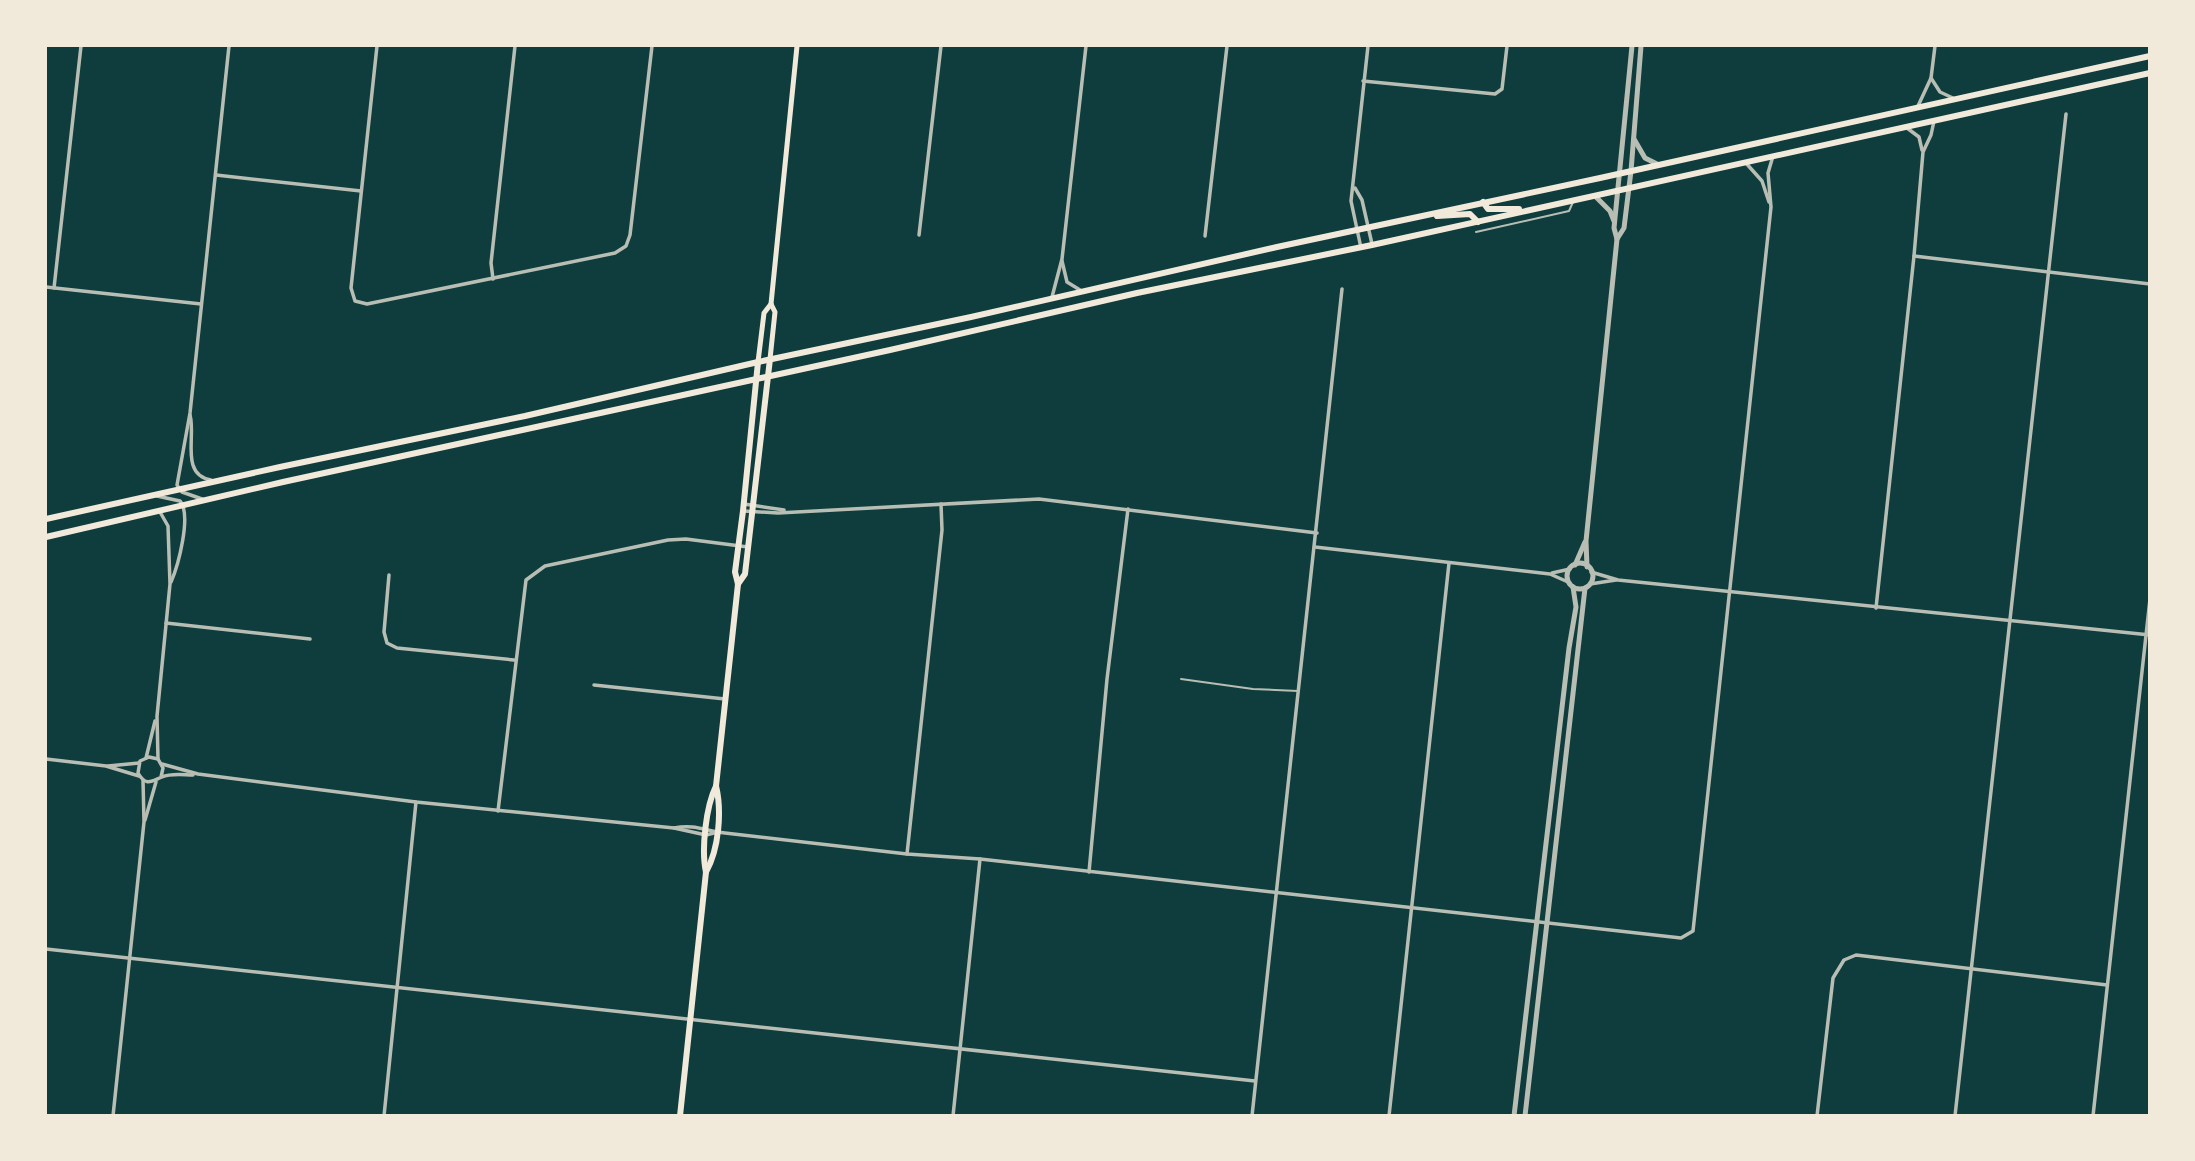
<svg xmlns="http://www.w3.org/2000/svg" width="2195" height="1161" font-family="Ubuntu,sans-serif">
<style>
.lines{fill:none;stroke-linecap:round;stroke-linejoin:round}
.service{stroke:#b8beb3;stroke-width:2}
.minor{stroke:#b8beb3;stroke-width:3.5}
.tertiary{stroke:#b8beb3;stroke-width:5}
.secondary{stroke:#f1e9da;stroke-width:5}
.primary{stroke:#f1e9da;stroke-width:6}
.trunk{stroke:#f1e9da;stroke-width:6}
</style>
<rect width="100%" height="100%" fill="#0f3d3e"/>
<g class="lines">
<g class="service">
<path d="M1476,232L1569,211L1573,202"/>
<path d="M1181,679L1253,689L1298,691"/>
</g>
<g class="minor">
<path d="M377,46L351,288L355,301L367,304L615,253L626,246L630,235L652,46"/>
<path d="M1931,78L1940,92L1955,99"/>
<path d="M1363,81L1495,94L1502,89L1507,46"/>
<path d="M1918,106L1931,78L1935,46"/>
<path d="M1907,128L1919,137L1922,150"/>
<path d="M1745,162L1762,181L1769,202"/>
<path d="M216,175L361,191"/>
<path d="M1355,188L1362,200L1372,244"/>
<path d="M919,235L941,46"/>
<path d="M1205,236L1227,46"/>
<path d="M1361,248L1351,201L1368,46"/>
<path d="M1914,256L2150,284"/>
<path d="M1062,261L1067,282L1080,290"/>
<path d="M493,279L491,263L515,46"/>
<path d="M46,287L201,304"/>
<path d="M54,288L81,46"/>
<path d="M1052,297L1062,259L1086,46"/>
<path d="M190,415C196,436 180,475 211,480"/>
<path d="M157,496L180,501C192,515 178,566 171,582"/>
<path d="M202,499L182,492L177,485L190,413L229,46"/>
<path d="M744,504L784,510"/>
<path d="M744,511L778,513L1039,499L1317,533"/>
<path d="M1315,547L1550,574L1568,582"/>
<path d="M1591,572L1618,580L2150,635"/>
<path d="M1552,573L1570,569"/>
<path d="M389,575L384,632L387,643L397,648L514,660"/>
<path d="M1590,584L1616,580"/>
<path d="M1876,608L1914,256L1923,152L1931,135L1934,121"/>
<path d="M166,623L310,639"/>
<path d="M594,685L725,699"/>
<path d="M146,758L155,721"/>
<path d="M46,759L106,766L139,776"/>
<path d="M158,759L157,716L170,584L168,526L160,512"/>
<path d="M162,764L198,774L416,802L674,828L706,835L714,833"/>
<path d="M108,766L139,763"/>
<path d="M161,777L163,768L158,759L149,757L140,761L138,773C146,787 152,781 162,777C171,773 184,775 193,775"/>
<path d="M498,811L526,580L545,566L668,540L686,539L748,547"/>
<path d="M145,820L156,782"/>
<path d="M674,828C696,824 705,831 725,833L907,854L980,859L1681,938L1693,931L1771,207L1768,173L1773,156"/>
<path d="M907,854L942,530L941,504"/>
<path d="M1089,872L1107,679L1128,509"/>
<path d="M46,949L1255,1081"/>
<path d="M113,1116L144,822L143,780"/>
<path d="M384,1116L416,802"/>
<path d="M953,1116L980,859"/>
<path d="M1252,1116L1342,289"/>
<path d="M1389,1116L1449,563"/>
<path d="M1817,1116L1833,978L1844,960L1856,955L2107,985"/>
<path d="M1955,1116L2066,114"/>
<path d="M2093,1116L2150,599"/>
</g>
<g class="tertiary">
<path d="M1634,139L1645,158L1659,165"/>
<path d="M1595,196L1610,211L1614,221"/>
<path d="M1617,239L1624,228L1631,171L1641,46"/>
<circle cx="1580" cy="576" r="13"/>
<path d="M1575,565L1585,542"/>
<path d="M1587,567L1586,541L1617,239L1614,228L1632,46"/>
<path d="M1514,1116L1569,648L1576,607L1573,587"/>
<path d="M1525,1116L1585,588"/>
</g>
<g class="secondary">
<path d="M770,359L775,312L771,304L797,46"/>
<path d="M758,362L764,313L771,304"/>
</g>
<g class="primary">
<path d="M738,584L745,574L770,359"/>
<path d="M706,872C719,849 722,811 716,786L738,584L735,572L743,511L758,362"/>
<path d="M680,1116L706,872C701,850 706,806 716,786"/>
</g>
<g class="trunk">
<path d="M1483,202L1488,209H1519"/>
<path d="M1437,216L1470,214L1478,222"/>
<path d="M46,519L280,467L525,416L758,362L971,317L1277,247L1600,178L2150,56"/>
<path d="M46,537L283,482L890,350L1137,293L1372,245L2150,73"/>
</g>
</g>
<rect width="2195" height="1161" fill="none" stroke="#f1e9da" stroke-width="94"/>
</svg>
